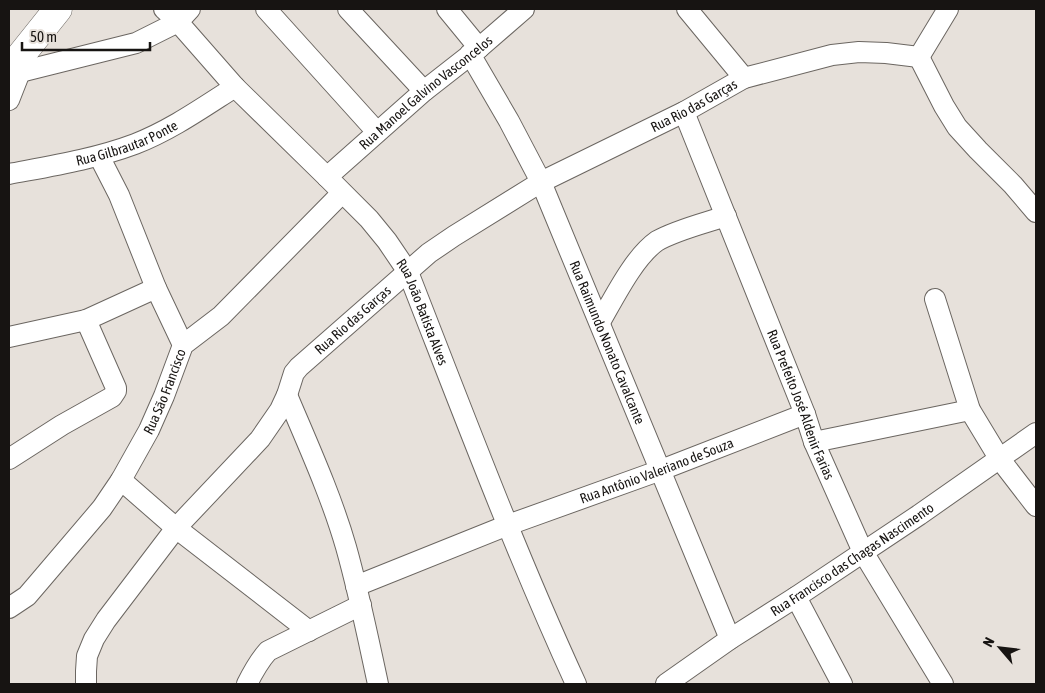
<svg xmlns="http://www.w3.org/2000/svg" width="1045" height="693" font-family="'Asap Condensed',sans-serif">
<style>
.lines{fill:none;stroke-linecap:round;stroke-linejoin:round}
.street-casing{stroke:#6b6661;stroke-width:22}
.secondary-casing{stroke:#6b6661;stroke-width:29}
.street{stroke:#fff;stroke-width:20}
.secondary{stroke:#fff;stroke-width:28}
.labels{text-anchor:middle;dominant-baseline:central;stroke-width:4;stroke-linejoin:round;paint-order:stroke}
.street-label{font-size:14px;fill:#171412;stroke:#e7e1db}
</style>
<rect width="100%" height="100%" fill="#e7e1db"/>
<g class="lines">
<defs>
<g id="street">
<path id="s1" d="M164,9L178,22L235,87L327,177L369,219L387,241L408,272C462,410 514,549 576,684"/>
<path d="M266,9L377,132"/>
<path d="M348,9L424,91"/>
<path d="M447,9L479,48"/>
<path d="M687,9L744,78"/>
<path id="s2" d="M470,54L509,121L541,182L730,639"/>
<path d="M919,57L944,106L957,127L978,150L1013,185L1036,212"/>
<path d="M20,72L136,43L178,22L190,9"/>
<path d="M9,100L20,72L14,64"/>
<path id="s3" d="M684,112L805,414L814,442L863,552L943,684"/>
<path d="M99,156L119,195L156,288L183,345"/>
<path id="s4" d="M9,174C51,166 95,159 135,144C171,130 202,108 235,87"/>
<path id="s5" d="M327,177L424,91L479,48L524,9"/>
<path d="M935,299L970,410L999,458L1036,506"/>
<path d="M600,322C614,298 634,257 657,241C676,230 705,223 726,216"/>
<path d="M9,337L86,320L156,288"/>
<path d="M287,395C308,445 331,495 346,547C359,593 368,638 378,684"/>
<path d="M814,442L970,410"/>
<path d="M9,459L62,425L112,397L116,391V388L86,320"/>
<path d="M121,480L176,528L309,631"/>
<path id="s6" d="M356,586L508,525L661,470L805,414"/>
<path d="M796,597L842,684"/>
<path id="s7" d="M9,608L27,596L39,582L102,508L121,480L149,430L164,396L183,345L221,316L342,193"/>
<path id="s8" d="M86,684V671L87,656L94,639L106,620L176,528L260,439L280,410L287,395L294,373L299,367L429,253L454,236L541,182L684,112L744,78L832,55L859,52L886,53L919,57L948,9"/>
<path d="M247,684C253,672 259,661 268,651L361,605"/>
<path id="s9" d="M666,684L730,639L796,597L919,515L1036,433"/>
</g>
<path id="secondary" d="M9,68L14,64L58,9"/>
</defs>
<use href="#street" class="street-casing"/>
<use href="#secondary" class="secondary-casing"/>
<use href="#street" class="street"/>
<use href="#secondary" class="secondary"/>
</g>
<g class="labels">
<g class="street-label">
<text stroke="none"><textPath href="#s5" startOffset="130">Rua Manoel Galvino Vasconcelos</textPath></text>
<text stroke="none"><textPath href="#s8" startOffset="866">Rua Rio das Garças</textPath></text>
<text stroke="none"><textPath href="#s4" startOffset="122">Rua Gilbrautar Ponte</textPath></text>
<text stroke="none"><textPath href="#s1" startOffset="402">Rua João Batista Alves</textPath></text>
<text stroke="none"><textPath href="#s8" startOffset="461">Rua Rio das Garças</textPath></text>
<text stroke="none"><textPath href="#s2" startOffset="320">Rua Raimundo Nonato Cavalcante</textPath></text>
<text stroke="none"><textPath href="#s7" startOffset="270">Rua São Francisco</textPath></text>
<text stroke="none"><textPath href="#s3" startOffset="315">Rua Prefeito José Aldenir Farias</textPath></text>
<text stroke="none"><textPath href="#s6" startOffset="322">Rua Antônio Valeriano de Souza</textPath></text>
<text stroke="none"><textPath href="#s9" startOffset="224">Rua Francisco das Chagas Nascimento</textPath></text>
</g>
</g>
<rect width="1045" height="693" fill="none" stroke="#171412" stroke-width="20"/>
<g transform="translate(1000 648) rotate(298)" stroke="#e7e1db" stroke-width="4" paint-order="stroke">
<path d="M0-4L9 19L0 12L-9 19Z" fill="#171412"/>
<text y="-8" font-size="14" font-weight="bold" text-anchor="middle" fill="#171412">N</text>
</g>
<path d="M22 42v8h128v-8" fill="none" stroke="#171412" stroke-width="2.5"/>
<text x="30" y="42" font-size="15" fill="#171412" stroke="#e7e1db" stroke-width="4" paint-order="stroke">50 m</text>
</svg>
